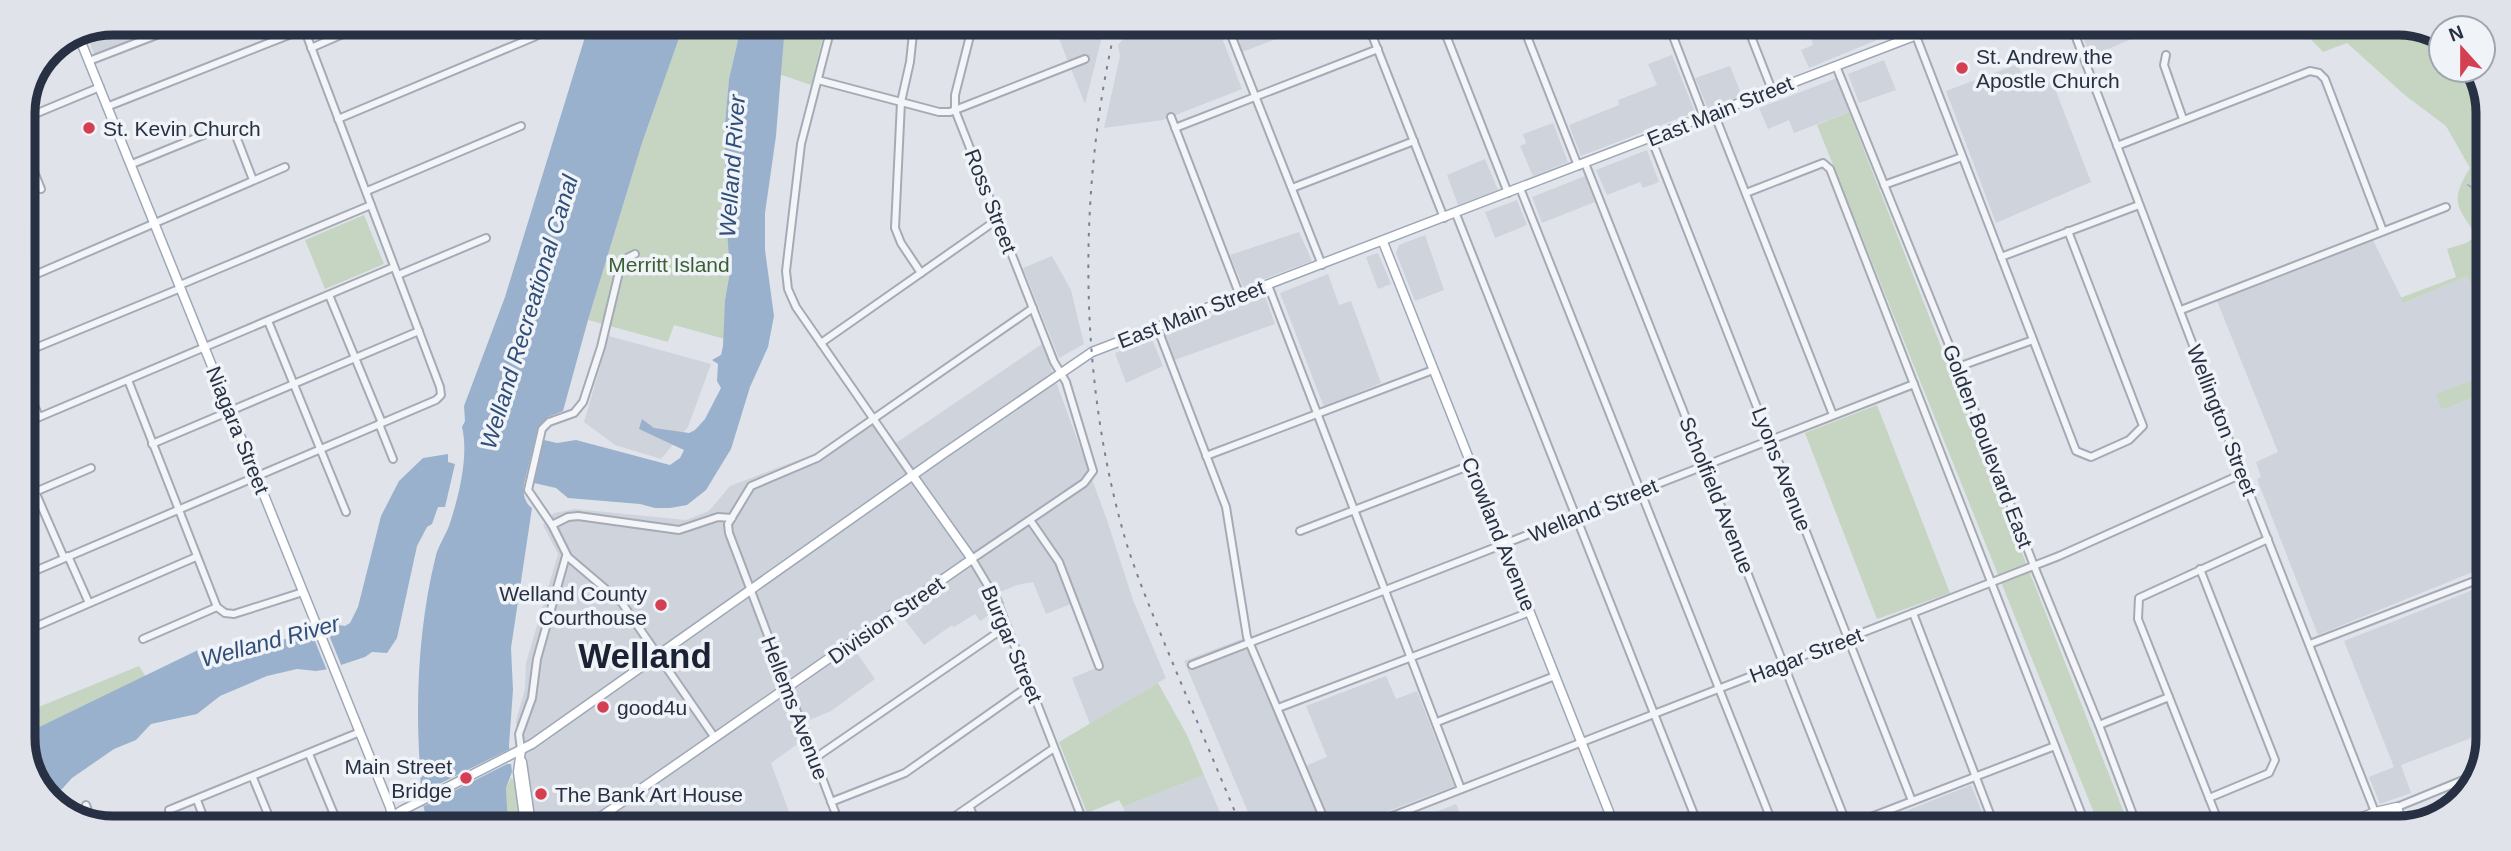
<svg xmlns="http://www.w3.org/2000/svg" width="2511" height="851" font-family="Helvetica,sans-serif">
<style>
.built{fill:#ced3dc}
.green{fill:#c5d5c1}
.water{fill:#99b1cc}
.pier{fill:#e0e4ea}
.lines{fill:none;stroke-linecap:round;stroke-linejoin:round}
.stream{stroke:#99b1cc;stroke-width:2}
.minor-casing{stroke:#a5abb5;stroke-width:10}
.major-casing{stroke:#9fa8b7;stroke-width:11}
.minor{stroke:#f4f5f8;stroke-width:6}
.major{stroke:#fff;stroke-width:8}
.rail{stroke:#798395;stroke-width:2;stroke-dasharray:3.5 7;stroke-linecap:butt}
.poi-dot{fill:#d63e51;stroke:#f0f3f7;stroke-width:2.5}
.labels{text-anchor:middle;dominant-baseline:central;stroke-width:7;stroke-linejoin:round;paint-order:stroke}
.poi-label{font-size:21px;fill:#283143;stroke:#f0f3f7;text-anchor:start}
.street-label{font-size:21px;fill:#283143;stroke:#f0f3f7}
.park-label{font-size:21px;fill:#3b5f34;stroke:#f0f3f7}
.water-label{font-size:23px;font-style:italic;fill:#2f4e79;stroke:#f0f3f7}
.town-label{font-size:35px;font-weight:bold;fill:#1a2234;stroke:#f0f3f7}
.rim{fill:none;stroke:#283143;stroke-width:9}
</style>
<rect width="100%" height="100%" fill="#e0e4ea"/>
<g class="built">
<path d="M113,23H180L95,56L86,34Z"/>
<path d="M1035,25H1105L1085,104L1056,31L1033,36Z"/>
<path d="M1128,25H1217L1242,89L1163,120L1104,128L1120,56L1118,45L1124,38Z"/>
<path d="M1232,25H1332L1300,38L1297,31L1242,52Z"/>
<path d="M1808,26H1911L1809,68L1801,50L1813,45Z"/>
<path d="M2079,27H2137L2140,35L2091,57Z"/>
<path d="M1672,55L1695,112L1581,156L1569,125L1619,105L1618,100L1657,85L1648,64Z"/>
<path d="M1884,60L1896,90L1859,103L1848,74Z"/>
<path d="M2018,64L2028,89L2052,81L2091,182L1996,223L1946,91Z"/>
<path d="M1730,66L1742,96L1708,109L1695,78Z"/>
<path d="M1837,78L1849,112L1794,133L1789,120L1768,129L1759,108Z"/>
<path d="M1553,123L1568,162L1533,176L1520,146L1526,143L1523,134Z"/>
<path d="M1647,150L1659,182L1643,188L1640,182L1607,195L1596,170Z"/>
<path d="M1485,159L1498,190L1458,205L1447,175Z"/>
<path d="M1585,176L1595,202L1542,223L1532,197Z"/>
<path d="M1517,200L1527,225L1495,238L1485,212Z"/>
<path d="M1299,232L1312,261L1243,287L1230,255Z"/>
<path d="M1425,235L1444,290L1415,301L1396,253L1399,245Z"/>
<path d="M2373,240L2404,303L2467,276L2472,284L2475,299L2487,316L2486,375L2437,394L2442,410L2486,393L2485,567L2318,635L2257,479L2261,477L2256,462L2278,452L2217,301Z"/>
<path d="M1378,253L1391,284L1378,289L1366,257Z"/>
<path d="M1052,256L1071,290L1084,344L1059,358L1023,268Z"/>
<path d="M1328,274L1339,305L1351,301L1381,383L1324,407L1280,293Z"/>
<path d="M1265,296L1275,324L1172,361L1162,334Z"/>
<path d="M609,336L711,364L688,427L661,459L615,445L584,422Z"/>
<path d="M1152,339L1163,366L1126,383L1115,353Z"/>
<path d="M1042,344L1107,520L1133,600L1166,678L1090,724L1072,678L1103,665L1078,601L1046,614L1033,582L1017,585L1000,592L1005,604L980,621L975,614L954,627L952,625L924,645L902,616L854,649L875,679L831,711L807,721L812,734L771,763L794,825L527,824L516,721L525,689L526,663L558,554L543,525L554,513L575,509L686,520L709,511L730,486L817,453L874,412L896,443Z"/>
<path d="M2483,586L2485,591L2484,733L2401,765L2411,793L2380,804L2369,777L2394,767L2344,641Z"/>
<path d="M1247,637L1303,767L1327,757L1306,706L1386,676L1396,699L1417,691L1454,786L1349,826H1254L1184,661Z"/>
<path d="M1204,775L1226,826H1130L1123,807Z"/>
<path d="M1971,785L1988,827H1866Z"/>
<path d="M1456,804L1465,826H1400Z"/>
</g>
<g class="green">
<path d="M684,24H736L738,40L729,79L725,123L726,217L730,272L725,300V339L674,325L668,342L588,320L642,143Z"/>
<path d="M785,24H826L811,85L779,74Z"/>
<path d="M2299,27H2427L2441,38V70H2474L2488,107L2487,316C2476,303 2476,290 2467,276L2404,303L2400,298L2456,277L2447,249L2466,243L2477,236C2457,206 2449,202 2470,168L2446,126L2406,96L2347,43L2323,52Z"/>
<path d="M1849,112L2130,828H2100L1817,125Z"/>
<path d="M364,215L384,264L325,289L305,240Z"/>
<path d="M2486,375V393L2442,410L2436,394Z"/>
<path d="M1877,405L1950,593L1877,619L1805,433Z"/>
<path d="M139,666L146,677L29,732L23,737V717L41,706Z"/>
<path d="M1158,683L1187,735L1204,775L1123,807L1119,800L1087,813L1059,742Z"/>
<path d="M511,778L514,780L519,824H508L506,788Z"/>
</g>
<g class="water">
<path d="M589,24H684L642,143L588,320L563,411L548,417L538,427L524,484C523,494 524,502 532,508L511,648L513,690L509,745L512,772L506,788L508,824H430C420,806 421,787 420,767C415,698 419,623 436,555C439,545 445,536 449,526C459,496 469,456 462,427L465,421L464,406L505,297Z"/>
<path d="M736,24H785L776,136L765,213V250L774,316L768,347L750,387L731,449L706,490L687,505L670,508H655L640,504L568,498L556,488L534,483L544,440L557,443L576,440L670,465L680,458L684,450L639,429L642,419L654,428L689,433L695,430L705,419L721,388L717,381L718,364L712,360L721,355L723,346L725,300L730,272L725,204V123L729,79L738,40Z"/>
<path d="M448,454V462L455,464L445,507H438L432,524L427,527L417,546L397,638L387,653L372,652L365,657L329,669L316,671L297,669L267,676L220,696L197,714L151,724L136,740L114,749L72,778L52,800L42,793L23,744V737L29,732L198,650L287,639L331,624L345,626L350,623L358,607L381,516L399,481L423,458Z"/>
</g>
<g class="pier">
<path d="M324,623L342,667L328,673L310,629Z"/>
<path d="M510,749L512,764H507L422,807L421,793Z"/>
</g>
<g class="lines">
<g class="stream">
<path d="M2468,185L2473,188L2487,190"/>
<path d="M2480,278L2487,294"/>
</g>
<defs>
<g id="minor">
<path d="M832,24L801,144L786,271L788,289L796,307L913,476"/>
<path d="M914,24L910,62L901,102L895,228L901,243L921,273"/>
<path d="M973,24L955,95V110L1054,362L1066,382L1093,471L1084,483L972,559L997,601L1085,826"/>
<path d="M1227,25L1322,265"/>
<path d="M1368,25L1444,218"/>
<path d="M1442,25L1508,193"/>
<path d="M1523,26L1578,166"/>
<path d="M1669,26L1704,117"/>
<path d="M1747,26L1772,90"/>
<path d="M2072,27L2245,482L2375,812"/>
<path d="M1916,36L2076,451L2091,457L2129,440L2143,426L2068,231"/>
<path d="M311,48L368,23"/>
<path d="M2166,55L2164,65L2183,119"/>
<path d="M89,61L172,29"/>
<path d="M1836,66L1958,367L2034,566L2099,725L2138,828"/>
<path d="M818,80L939,112H950L1085,59"/>
<path d="M109,106L304,29"/>
<path d="M1714,113L1833,415"/>
<path d="M1171,117L1240,296"/>
<path d="M23,119L100,87"/>
<path d="M338,119L534,37L544,31L548,24"/>
<path d="M1175,128L1378,49"/>
<path d="M1651,138L1912,801"/>
<path d="M23,144L41,189"/>
<path d="M2117,146L2310,71L2319,73L2325,79L2383,231"/>
<path d="M1585,163L1848,827"/>
<path d="M132,164L213,131L228,130L236,136L253,180"/>
<path d="M1884,185L1962,157"/>
<path d="M1292,188L1414,141"/>
<path d="M1520,188L1774,827"/>
<path d="M367,191L521,126"/>
<path d="M1746,193L1823,163L1830,169L2087,828"/>
<path d="M1456,214L1699,827"/>
<path d="M635,254L627,258L620,268L601,347L583,402L574,413L549,422L542,429L528,490L552,525L568,557L622,603L715,738"/>
<path d="M2001,257L2139,205"/>
<path d="M398,275L486,238"/>
<path d="M23,280L285,167"/>
<path d="M180,285L371,205"/>
<path d="M1268,285L1461,789"/>
<path d="M329,295L382,423"/>
<path d="M2181,310L2446,207"/>
<path d="M268,321L346,512"/>
<path d="M1157,327L1226,507L1247,637L1327,826"/>
<path d="M821,343L998,219"/>
<path d="M23,353L181,288"/>
<path d="M1958,367L2033,340"/>
<path d="M23,379L39,417"/>
<path d="M128,380L217,607"/>
<path d="M23,424L394,267"/>
<path d="M24,424L26,390"/>
<path d="M379,424L393,459"/>
<path d="M152,444L419,331"/>
<path d="M1206,456L1433,370"/>
<path d="M23,464L64,558"/>
<path d="M35,492L91,468"/>
<path d="M23,501L36,495"/>
<path d="M1030,520L1059,562L1099,666"/>
<path d="M552,525L568,517L578,516L679,530L718,517L732,518"/>
<path d="M1300,531L1471,465"/>
<path d="M68,556L89,603"/>
<path d="M2200,569L2275,760L2269,773L2209,798"/>
<path d="M23,576L436,400L441,395L440,387L302,23"/>
<path d="M1913,613L1995,827"/>
<path d="M23,632L196,557"/>
<path d="M143,639L217,607L225,613L234,614L303,592"/>
<path d="M2310,644L2485,577"/>
<path d="M1192,665C1433,572 1673,478 1914,384"/>
<path d="M1278,708L1530,612"/>
<path d="M1437,722L1555,676"/>
<path d="M2099,725L2169,697"/>
<path d="M521,750L519,734L532,698L537,659L566,556"/>
<path d="M309,754L338,824"/>
<path d="M815,758L1007,626"/>
<path d="M253,778L272,824"/>
<path d="M197,800L206,824"/>
<path d="M831,802L905,773L1030,685"/>
<path d="M86,805L93,824"/>
<path d="M2397,807L2478,774"/>
<path d="M970,808L977,825"/>
<path d="M169,810L360,732"/>
<path d="M840,825L729,533L728,524L751,486L817,458L1033,308"/>
<path d="M942,825L1054,748"/>
<path d="M1367,826L2059,556L2242,474"/>
<path d="M1845,827L2055,746"/>
<path d="M2221,828L2138,619L2139,598L2268,539"/>
</g>
<g id="major">
<path d="M79,37L390,807L394,824"/>
<path d="M1383,242L1615,827"/>
<path d="M521,750L518,772L525,824"/>
<path d="M522,762L531,824"/>
<path d="M382,824L401,811L532,744L943,454L1092,352L1940,26"/>
<path d="M589,825L972,559L913,476"/>
<path d="M2335,828L2375,812L2397,807L2403,827"/>
</g>
</defs>
<use href="#minor" class="minor-casing"/>
<use href="#major" class="major-casing"/>
<use href="#minor" class="minor"/>
<use href="#major" class="major"/>
<path class="rail" d="M1116,25C1077,190 1078,382 1127,545C1139,582 1154,618 1169,654C1193,712 1217,769 1241,826"/>
</g>
<g class="poi-dot">
<circle cx="1962" cy="68" r="7"/>
<circle cx="89" cy="128" r="7"/>
<circle cx="661" cy="605" r="7"/>
<circle cx="603" cy="707" r="7"/>
<circle cx="466" cy="778" r="7"/>
<circle cx="541" cy="794" r="7"/>
</g>
<g class="labels">
<g class="poi-label">
<text x="1976" y="56">St. Andrew the<tspan x="1976" dy="24">Apostle Church</tspan></text>
<text x="103" y="128">St. Kevin Church</text>
<text x="647" y="593" text-anchor="end">Welland County<tspan x="647" dy="24">Courthouse</tspan></text>
<text x="617" y="707">good4u</text>
<text x="452" y="766" text-anchor="end">Main Street<tspan x="452" dy="24">Bridge</tspan></text>
<text x="555" y="794">The Bank Art House</text>
</g>
<g class="street-label">
<text transform="translate(1720 111) rotate(-22)">East Main Street</text>
<text transform="translate(991 201) rotate(69)">Ross Street</text>
<text transform="translate(1191 314) rotate(-21)">East Main Street</text>
<text transform="translate(2222 420) rotate(69)">Wellington Street</text>
<text transform="translate(238 430) rotate(68)">Niagara Street</text>
<text transform="translate(1988 446) rotate(69)">Golden Boulevard East</text>
<text transform="translate(1782 469) rotate(69)">Lyons Avenue</text>
<text transform="translate(1717 495) rotate(68)">Scholfield Avenue</text>
<text transform="translate(1593 510) rotate(-22)">Welland Street</text>
<text transform="translate(1499 534) rotate(68)">Crowland Avenue</text>
<text transform="translate(886 620) rotate(-35)">Division Street</text>
<text transform="translate(1012 644) rotate(67)">Burgar Street</text>
<text transform="translate(1806 655) rotate(-21)">Hagar Street</text>
<text transform="translate(795 708) rotate(69)">Hellems Avenue</text>
</g>
<g class="park-label">
<text x="669" y="264">Merritt Island</text>
</g>
<g class="water-label">
<text transform="translate(732 166) rotate(-86)">Welland River</text>
<text transform="translate(529 312) rotate(-73)">Welland Recreational Canal</text>
<text transform="translate(270 641) rotate(-15)">Welland River</text>
</g>
<g class="town-label">
<text x="645" y="655">Welland</text>
</g>
</g>
<path d="M0 0H2511V851H0ZM113 35H2398A78 78 0 0 1 2476 113V738A78 78 0 0 1 2398 816H113A78 78 0 0 1 35 738V113A78 78 0 0 1 113 35Z" fill="#e0e3e9" fill-rule="evenodd"/>
<path class="rim" d="M113 35H2398A78 78 0 0 1 2476 113V738A78 78 0 0 1 2398 816H113A78 78 0 0 1 35 738V113A78 78 0 0 1 113 35Z"/>
<g transform="translate(2462 49) rotate(339)"><circle r="33" fill="#f0f3f7" stroke="#a0a5af" stroke-width="2"/>
<path d="M0-5L12 26L0 18L-12 26Z" fill="#d63e51"/>
<text y="-10" font-size="19" font-weight="bold" text-anchor="middle" fill="#283143">N</text>
</g>
</svg>
